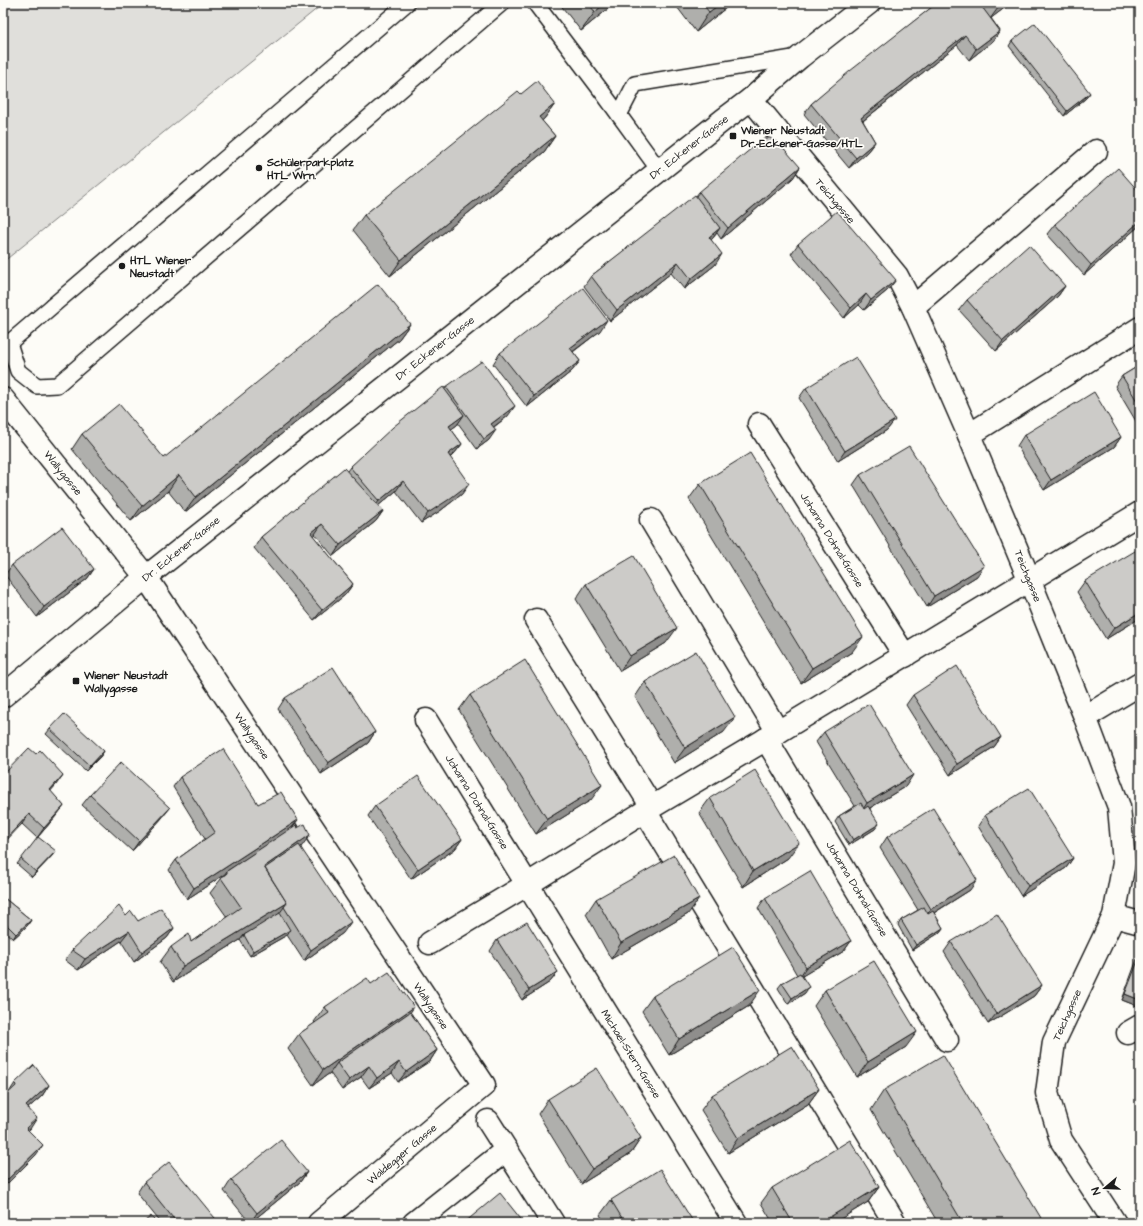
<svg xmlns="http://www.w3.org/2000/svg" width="1143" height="1226" font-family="'Architects Daughter',sans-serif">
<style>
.garden{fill:#e0dfdb;stroke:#7e7e7c}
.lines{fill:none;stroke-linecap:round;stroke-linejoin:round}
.lane-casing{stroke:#1c1c1c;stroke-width:18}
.street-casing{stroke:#1c1c1c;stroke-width:25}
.lane{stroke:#fdfcf7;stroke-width:15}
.street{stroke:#fdfcf7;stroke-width:22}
.wall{fill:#afafac;stroke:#1c1c1c}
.shaded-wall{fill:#8f8e8c;stroke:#1c1c1c}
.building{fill:#cccbc8;stroke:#1c1c1c}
.poi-dot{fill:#1c1c1c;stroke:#fdfcf7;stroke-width:1.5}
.labels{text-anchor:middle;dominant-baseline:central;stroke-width:3.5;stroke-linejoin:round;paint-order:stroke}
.poi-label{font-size:11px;font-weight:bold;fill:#1c1c1c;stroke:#fdfcf7;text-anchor:start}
.street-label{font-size:11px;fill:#1c1c1c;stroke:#fdfcf7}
</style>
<rect width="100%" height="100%" fill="#fdfcf7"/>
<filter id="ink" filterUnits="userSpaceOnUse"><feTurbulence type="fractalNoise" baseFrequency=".025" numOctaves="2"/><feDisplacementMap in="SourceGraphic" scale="8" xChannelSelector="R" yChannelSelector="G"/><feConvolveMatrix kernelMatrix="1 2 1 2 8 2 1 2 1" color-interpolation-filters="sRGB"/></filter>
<g filter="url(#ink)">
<path class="garden" d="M3,3H324L3,262Z"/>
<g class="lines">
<defs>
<g id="lane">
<path d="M407,3L9,343L18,371L37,386L57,385L502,3"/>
<path d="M535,3L603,93L659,170"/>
<path d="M619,115L635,84L799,57"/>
</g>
<g id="street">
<path d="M751,99L897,276L913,307L969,435L1030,581L1085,717L1119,807L1124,863L1114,916L1054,1042L1047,1093L1061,1140L1115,1223"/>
<path d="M913,307L1096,151"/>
<path d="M3,399L146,577L484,1085L319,1223"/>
<path d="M759,424L905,656"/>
<path d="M969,435L1140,328"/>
<path d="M651,520L778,732"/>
<path d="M536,620L652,807"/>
<path d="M3,696L146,577L723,120L751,99L800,57L869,3"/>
<path d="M1085,717L1140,684"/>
<path d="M426,720L736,1223"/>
<path d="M766,739L947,1040"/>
<path d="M645,811L895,1223"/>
<path d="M1114,916L1140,923"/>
<path d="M430,943L528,884L652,807L778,732L1140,513"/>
<path d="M1128,1033L1140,1026"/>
<path d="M488,1121L553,1223"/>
<path d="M414,1223L506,1150"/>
</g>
</defs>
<use href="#lane" class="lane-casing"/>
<use href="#street" class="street-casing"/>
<use href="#lane" class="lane"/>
<use href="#street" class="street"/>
</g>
<g class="wall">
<path d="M559,3H615L581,31Z"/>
<path d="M674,3H732L696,32Z"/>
<path d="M937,3H1011L991,18L1000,31L993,41L969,60L957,45L863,121L875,142L867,152L849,168L804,114L811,104Z"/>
<path d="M1012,41L1090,93L1086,98L1064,116L1009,46Z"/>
<path d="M521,94L555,104L544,119L542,121L555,136L544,152L390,276L353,230L364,215Z"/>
<path d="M800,167L793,178L721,239L717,233L713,238L711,240L715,265L684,289L671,273L610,321L584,286L591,276L696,196L699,192Z"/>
<path d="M1140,193V225L1084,275L1047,234L1055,224Z"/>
<path d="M798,244L888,290L864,310L859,305L844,318L791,254Z"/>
<path d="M1065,286L1058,296L996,351L959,310L967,300Z"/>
<path d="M410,324L399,339L185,512L168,491L131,521L72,449L82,434L164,458Z"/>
<path d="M600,331L573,352L580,361L572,371L527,407L493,364L500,353Z"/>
<path d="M1140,365V428L1115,386L1122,376Z"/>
<path d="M446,387L508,416L494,427L489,440L477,449L458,423L457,425L451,429L462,444L454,454L450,458L462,494L440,511L421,523L396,491L378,506L383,511L376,521L333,556L315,534L313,536L353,584L345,595L314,620L254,548L261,537L347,471L350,467L445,389Z"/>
<path d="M806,388L895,420L887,430L838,461L799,398Z"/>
<path d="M1024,435L1121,437L1114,447L1044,490L1017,446Z"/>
<path d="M860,475L977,576L927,607L853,485Z"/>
<path d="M700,484L852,652L801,683L689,499Z"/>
<path d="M12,565L94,569L87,579L37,617L5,575Z"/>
<path d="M1085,581L1140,618L1106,639L1077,592Z"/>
<path d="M586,584L666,643L620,671L576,599Z"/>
<path d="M645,682L724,732L674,763L635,697Z"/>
<path d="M470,695L591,800L536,834L459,710Z"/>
<path d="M913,695L1001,737L994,747L950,775L906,705Z"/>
<path d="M285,698L375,732L368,743L321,774L278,709Z"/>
<path d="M1140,724V738L1135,731Z"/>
<path d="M50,729L104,751L100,757L86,771L46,734Z"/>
<path d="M824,732L906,786L870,808L875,829L849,845L835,822L839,816L855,806L816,742Z"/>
<path d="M3,775L56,785L50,791L64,806L56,816L37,838L22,824Z"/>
<path d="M180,777L258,804L293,826L301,848L343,933L304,961L287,935L250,956L240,940L173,982L160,962L171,947L191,942L227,917L210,893L225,874L187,899L169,870L176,860L205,839L173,787Z"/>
<path d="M90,795L162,818L132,851L82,805Z"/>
<path d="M710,798L788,858L743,887L699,813Z"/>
<path d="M375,806L462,839L455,849L411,879L368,816Z"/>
<path d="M985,815L1073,858L1066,868L1021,896L978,826Z"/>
<path d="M887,837L970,890L934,913L943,928L939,933L912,950L898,925L901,920L918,910L880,848Z"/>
<path d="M52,856L32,877L17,864L21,859Z"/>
<path d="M3,897L31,920L27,926L13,939L3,930Z"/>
<path d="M765,898L851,941L844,951L802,976L805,993L788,1004L778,988L782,983L797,975L758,908Z"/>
<path d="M596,899L688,914L611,959L586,914Z"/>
<path d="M126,916L138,921L174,928L167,938L134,962L121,941L78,970L65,960L72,950Z"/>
<path d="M497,940L558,972L550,982L522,1000L490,951Z"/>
<path d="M951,942L1042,985L1034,996L988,1024L944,952Z"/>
<path d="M1140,951V1007L1122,1000Z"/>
<path d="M371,984L410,1012L437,1050L430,1061L398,1082L392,1073L369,1088L361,1077L342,1090L330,1073L313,1085L288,1049L299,1034L315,1023L314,1022L325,1007Z"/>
<path d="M825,990L906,1047L857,1077L814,1006Z"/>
<path d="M653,996L749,1006L669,1055L642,1011Z"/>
<path d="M15,1083L49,1085L42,1096L28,1108L30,1129L28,1130L36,1155L3,1188V1098L8,1094Z"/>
<path d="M819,1089L808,1104L728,1153L701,1110L712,1095Z"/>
<path d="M884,1090L1044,1223H938L871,1110Z"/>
<path d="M548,1099L641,1138L631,1153L581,1184L538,1114Z"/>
<path d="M307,1172L300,1182L250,1223L224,1191L231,1180Z"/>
<path d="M144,1182L219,1223H161L137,1193Z"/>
<path d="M879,1187L868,1202L834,1223H773L761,1203L772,1188Z"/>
<path d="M611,1200L694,1223H605L600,1215Z"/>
</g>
<g class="shaded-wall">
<path d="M605,3H615L581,31L595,12Z"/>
<path d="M721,3H732L696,32L709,12Z"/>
<path d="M1005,3H1011L990,19L998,8Z"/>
<path d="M1000,31L993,41L969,60L976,49Z"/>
<path d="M965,35L957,45L854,128L861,118Z"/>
<path d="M1090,93L1086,98L1064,116L1067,111Z"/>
<path d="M555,104L544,119L528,132L539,117Z"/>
<path d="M555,136L544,152L390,276L401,260Z"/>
<path d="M875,142L867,152L849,168L856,158Z"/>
<path d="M800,167L793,178L721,239L728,228Z"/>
<path d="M1140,221V225L1084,275L1091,265Z"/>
<path d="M720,228L713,238L702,248L709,237Z"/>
<path d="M722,254L715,265L684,289L691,279Z"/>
<path d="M678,262L671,273L610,321L617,310Z"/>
<path d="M896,280L888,290L864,310L871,300Z"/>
<path d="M1065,286L1058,296L996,351L1003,341Z"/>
<path d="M866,294L859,305L844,318L851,308Z"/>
<path d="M607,320L600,331L563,359L570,348Z"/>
<path d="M410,324L399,339L185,512L196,497Z"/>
<path d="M580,361L572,371L527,407L534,396Z"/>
<path d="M515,406L508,416L484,434L491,424Z"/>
<path d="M464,415L457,425L442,436L449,426Z"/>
<path d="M895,420L887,430L838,461L845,451Z"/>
<path d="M496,430L489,440L477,449L484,439Z"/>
<path d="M1121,437L1114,447L1044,490L1051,480Z"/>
<path d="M462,444L454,454L440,465L448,454Z"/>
<path d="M179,475L168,491L131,521L142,506Z"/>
<path d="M403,481L396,491L372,511L379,501Z"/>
<path d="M469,484L462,494L440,511L421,523L428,513Z"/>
<path d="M383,511L376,521L333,556L340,545Z"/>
<path d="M322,524L315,534L303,543L311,533Z"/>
<path d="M984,566L977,576L927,607L934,596Z"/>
<path d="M94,569L87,579L37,617L44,607Z"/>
<path d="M353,584L345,595L314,620L322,610Z"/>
<path d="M1140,612V618L1106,639L1114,628Z"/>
<path d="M677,628L666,643L620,671L630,656Z"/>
<path d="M863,637L852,652L801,683L812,668Z"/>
<path d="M735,717L724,732L674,763L685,748Z"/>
<path d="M375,732L368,743L321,774L328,763Z"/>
<path d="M1001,737L994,747L950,775L957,764Z"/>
<path d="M104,751L100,757L86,771L90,766Z"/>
<path d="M63,775L56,785L42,801L50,790Z"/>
<path d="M913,775L906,786L860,814L867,803Z"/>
<path d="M602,785L591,800L536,834L547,819Z"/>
<path d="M64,806L56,816L37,838L44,828Z"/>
<path d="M170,808L162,818L132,851L139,841Z"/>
<path d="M29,814L22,824L3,844V842Z"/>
<path d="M298,820L290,830L227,871L225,874L187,899L194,888Z"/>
<path d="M879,824L875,829L849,845L853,840Z"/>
<path d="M310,835L299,850L261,871L264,867Z"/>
<path d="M462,839L455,849L411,879L418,869Z"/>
<path d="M799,843L788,858L743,887L753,871Z"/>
<path d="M56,851L52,856L32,877L36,872Z"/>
<path d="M1073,858L1066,868L1021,896L1028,886Z"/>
<path d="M977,880L970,890L924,919L931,909Z"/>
<path d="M699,899L688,914L611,959L621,943Z"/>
<path d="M287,903L276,918L244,935L240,940L173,982L183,966Z"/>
<path d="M31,920L27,926L13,939L16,934Z"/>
<path d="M351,922L343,933L304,961L311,950Z"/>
<path d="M174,928L167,938L134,962L142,952Z"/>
<path d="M943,928L939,933L912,950L916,945Z"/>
<path d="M290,930L287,935L250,956L253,951Z"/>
<path d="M129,931L121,941L78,970L85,959Z"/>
<path d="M851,941L844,951L799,978L806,967Z"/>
<path d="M558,972L550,982L522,1000L529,990Z"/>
<path d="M1042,985L1034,996L988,1024L996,1014Z"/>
<path d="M809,987L805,993L788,1004L792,998Z"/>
<path d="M760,990L749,1006L669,1055L679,1039Z"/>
<path d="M1125,994L1140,1000V1007L1122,1000Z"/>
<path d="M414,1007L403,1023L337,1063L330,1073L313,1085L323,1070Z"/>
<path d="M917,1032L906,1047L857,1077L868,1062Z"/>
<path d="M437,1050L430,1061L398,1082L406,1072Z"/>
<path d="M399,1062L392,1073L369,1088L377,1078Z"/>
<path d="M369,1066L361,1077L342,1090L349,1080Z"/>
<path d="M49,1085L42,1096L19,1116L26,1106Z"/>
<path d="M819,1089L808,1104L728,1153L738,1138Z"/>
<path d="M37,1118L30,1129L19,1139L26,1128Z"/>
<path d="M641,1138L631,1153L581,1184L592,1169Z"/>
<path d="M43,1145L36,1155L3,1188V1185L5,1182Z"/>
<path d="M307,1172L300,1182L250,1223L257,1213Z"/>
<path d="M879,1187L868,1202L834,1223H820Z"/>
</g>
<g class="building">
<path d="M588,3H605L595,12Z"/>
<path d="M702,3H721L709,12Z"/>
<path d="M937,3H979L1000,31L976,49L965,35L861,118L875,142L856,158L811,104L850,71Z"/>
<path d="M994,3H1005L998,8Z"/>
<path d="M1035,23L1090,93L1067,111L1012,41Z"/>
<path d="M537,81L555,104L539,117L555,136L401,260L364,215L518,91L521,94Z"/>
<path d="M764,138H770L780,144L800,167L728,228L699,192Z"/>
<path d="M1118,168L1140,193V221L1091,265L1055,224Z"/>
<path d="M695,195L720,228L709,237L722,254L691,279L678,262L617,310L591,276Z"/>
<path d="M837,211L896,280L871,300L866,294L851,308L798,244Z"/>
<path d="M1029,245L1065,286L1003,341L967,300Z"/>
<path d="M378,284L410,324L196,497L179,475L142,506L82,434L119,404L164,458Z"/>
<path d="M583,288L607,320L570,348L580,361L534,396L500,353Z"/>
<path d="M856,357L895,420L845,451L806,388Z"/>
<path d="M482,361L515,406L491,424L496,430L484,439L446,387Z"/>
<path d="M1140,365V406L1122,376Z"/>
<path d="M443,387L464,415L449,426L462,444L448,454L469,484L448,500L428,513L403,481L379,501L350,467L393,427Z"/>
<path d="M1094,392L1121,437L1051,480L1024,435Z"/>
<path d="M909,446L984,566L934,596L860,475Z"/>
<path d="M750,453L863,637L812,668L700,484Z"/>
<path d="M344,468L383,511L340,545L322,524L311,533L353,584L322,610L261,537Z"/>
<path d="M62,527L94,569L44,607L12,565Z"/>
<path d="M1140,548V612L1114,628L1085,581Z"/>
<path d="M634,556L677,628L630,656L586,584Z"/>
<path d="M696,651L735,717L685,748L645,682Z"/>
<path d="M525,660L602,785L547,819L470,695Z"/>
<path d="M957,666L1001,737L957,764L913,695Z"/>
<path d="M333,667L375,732L328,763L285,698Z"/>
<path d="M869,704L913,775L867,803L824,732Z"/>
<path d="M64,714L104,751L90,766L50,729Z"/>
<path d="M29,748L36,754L40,750L63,775L50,790L64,806L44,828L29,814L3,842V775Z"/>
<path d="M223,749L258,804L281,792L298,820L194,888L176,860L215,832L180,777Z"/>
<path d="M121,762L170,808L139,841L90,795Z"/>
<path d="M755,770L799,843L753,871L710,798Z"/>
<path d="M418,776L462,839L418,869L375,806Z"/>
<path d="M1029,788L1073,858L1028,886L985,815Z"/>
<path d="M861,803L864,809L868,806L879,824L853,840L839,816Z"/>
<path d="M933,808L977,880L931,909L887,837Z"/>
<path d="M305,824L310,835L264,867L287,903L183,966L171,947L189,934L191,942L241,907L221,878L227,873V871L296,825L297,828Z"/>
<path d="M38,837L56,851L36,872L21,859Z"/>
<path d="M299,845L351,922L311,950L284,907L287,903L265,868Z"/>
<path d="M674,855L699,899L621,943L596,899Z"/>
<path d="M810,871L851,941L806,967L765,898Z"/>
<path d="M3,897L31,920L16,934L3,921Z"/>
<path d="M119,906L126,916L131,911L138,921L161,908L174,928L142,952L129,931L85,959L72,950Z"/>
<path d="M924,907L928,914L933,911L943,928L916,945L901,920Z"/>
<path d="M280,913L290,930L253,951L244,935Z"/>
<path d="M997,914L1042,985L996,1014L951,942Z"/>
<path d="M527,922L558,972L529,990L497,940Z"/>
<path d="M733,947L760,990L679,1039L653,996Z"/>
<path d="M1140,956V1000L1125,994Z"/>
<path d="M874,961L917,1032L868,1062L825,990Z"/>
<path d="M389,972L414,1007L323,1070L299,1034L329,1013L325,1007L367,978L371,984Z"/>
<path d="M800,973L809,987L792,998L782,983Z"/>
<path d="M410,1012L437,1050L406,1072L399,1062L377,1078L369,1066L349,1080L337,1063Z"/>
<path d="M792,1046L819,1089L738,1138L712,1095Z"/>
<path d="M943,1055L1044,1223H963L884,1090Z"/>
<path d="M34,1065L49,1085L26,1106L37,1118L26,1128L43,1145L5,1182L3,1180V1098L16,1086L15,1083Z"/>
<path d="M597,1068L641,1138L592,1169L548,1099Z"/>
<path d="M281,1140L307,1172L257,1213L231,1180Z"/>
<path d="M850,1140L879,1187L820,1223H793L772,1188Z"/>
<path d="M169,1162L219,1223H177L144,1182Z"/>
<path d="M660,1169L694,1223H625L611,1200Z"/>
<path d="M500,1193L524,1223H464Z"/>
<path d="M151,1216L156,1223H143Z"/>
</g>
</g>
<g class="poi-dot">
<rect x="729" y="132" width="8" height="8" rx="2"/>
<circle cx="259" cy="168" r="4"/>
<circle cx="122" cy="266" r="4"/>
<rect x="72" y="677" width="8" height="8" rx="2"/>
</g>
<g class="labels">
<g class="poi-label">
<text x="741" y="130">Wiener Neustadt<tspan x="741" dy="13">Dr.-Eckener-Gasse/HTL</tspan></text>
<text x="267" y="162">Schülerparkplatz<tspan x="267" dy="13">HTL Wrn.</tspan></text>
<text x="130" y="260">HTL Wiener<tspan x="130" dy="13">Neustadt</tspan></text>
<text x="84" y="675">Wiener Neustadt<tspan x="84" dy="13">Wallygasse</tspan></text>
</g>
<g class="street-label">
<text transform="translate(689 147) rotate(-38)">Dr. Eckener-Gasse</text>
<text transform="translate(835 201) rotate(50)">Teichgasse</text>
<text transform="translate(435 348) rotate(-38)">Dr. Eckener-Gasse</text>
<text transform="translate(63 473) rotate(51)">Wallygasse</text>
<text transform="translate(832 540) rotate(58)">Johanna Dohnal-Gasse</text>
<text transform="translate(181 549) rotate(-39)">Dr. Eckener-Gasse</text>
<text transform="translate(1028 576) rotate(68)">Teichgasse</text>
<text transform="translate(252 736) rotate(56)">Wallygasse</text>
<text transform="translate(477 802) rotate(58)">Johanna Dohnal-Gasse</text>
<text transform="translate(857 889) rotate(59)">Johanna Dohnal-Gasse</text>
<text transform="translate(431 1006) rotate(56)">Wallygasse</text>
<text transform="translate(1067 1015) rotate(-66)">Teichgasse</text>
<text transform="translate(631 1054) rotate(58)">Michael-Stern-Gasse</text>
<text transform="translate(402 1154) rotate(-40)">Waldegger Gasse</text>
</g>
</g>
<rect width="1143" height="1226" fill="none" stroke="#fdfcf7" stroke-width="16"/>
<rect x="8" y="8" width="1127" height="1210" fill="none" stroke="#1c1c1c" stroke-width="1.5" filter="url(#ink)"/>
<g transform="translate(1105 1188) rotate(251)" stroke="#fdfcf7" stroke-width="3" paint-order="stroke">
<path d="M0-3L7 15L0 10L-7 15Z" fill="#1c1c1c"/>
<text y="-6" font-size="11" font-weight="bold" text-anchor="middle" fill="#1c1c1c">N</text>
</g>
</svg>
